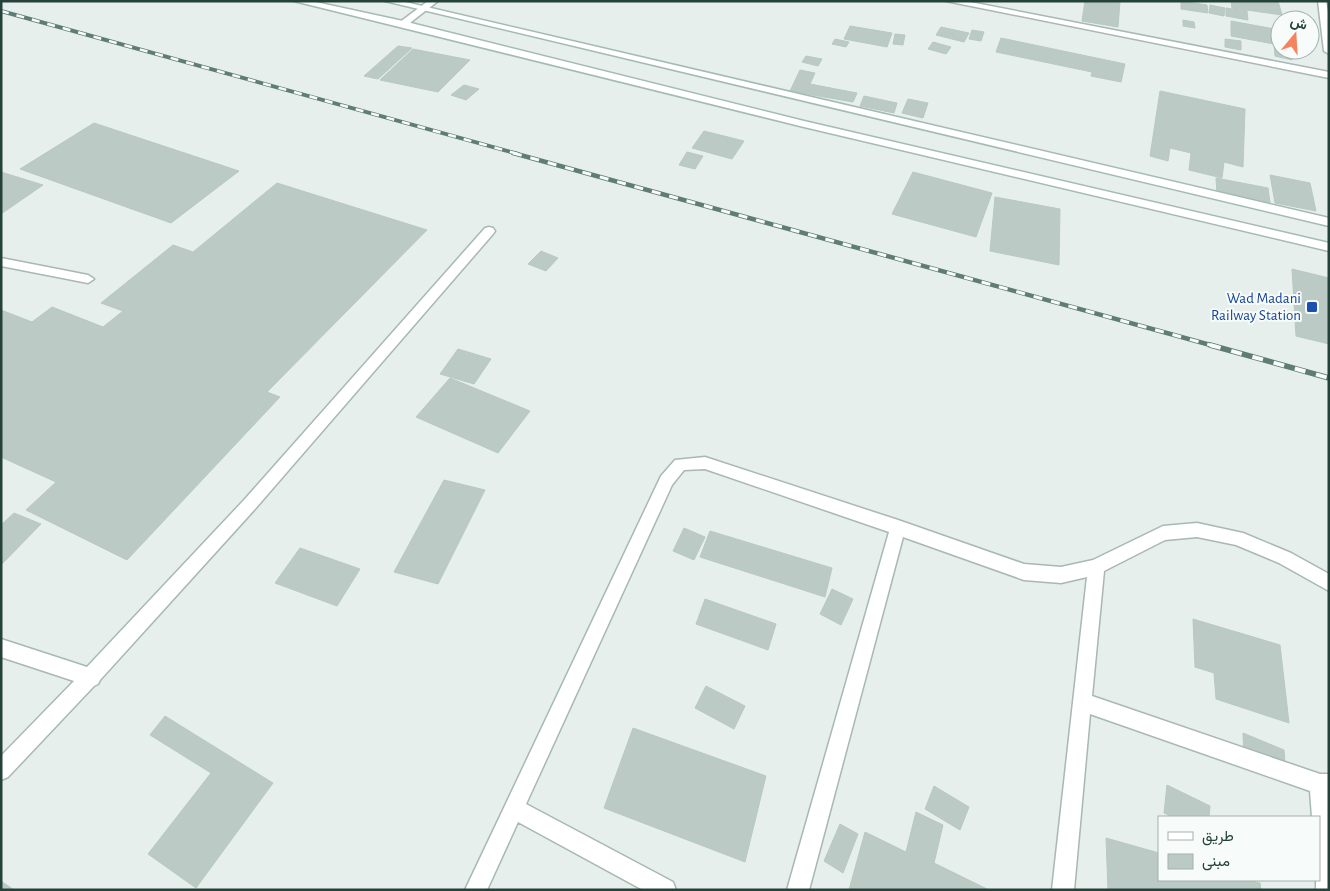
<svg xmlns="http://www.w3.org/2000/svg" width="1330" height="891" font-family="'Alegreya Sans',Vazirmatn,sans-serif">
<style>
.building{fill:#bbcac4;stroke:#b8c9c2}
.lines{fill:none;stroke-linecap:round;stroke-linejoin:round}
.service-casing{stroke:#a8b8b2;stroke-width:3}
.minor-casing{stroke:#a8b8b2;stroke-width:3}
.secondary-casing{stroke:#a4bbb3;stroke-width:3}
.service{fill:#fff;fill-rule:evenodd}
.minor{fill:#fff;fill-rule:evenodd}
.secondary{fill:#fff;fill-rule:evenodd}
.rail-far2-casing{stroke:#5f7d75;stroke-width:4}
.rail-far1-casing{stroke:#5f7d75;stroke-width:4.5}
.rail-casing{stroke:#5f7d75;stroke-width:5.5}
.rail-far2{stroke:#f7fbf9;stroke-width:2.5;stroke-dasharray:8;stroke-linecap:butt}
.rail-far1{stroke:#f7fbf9;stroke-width:3;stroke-dasharray:9;stroke-linecap:butt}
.rail{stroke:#f7fbf9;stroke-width:4;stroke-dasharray:11;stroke-linecap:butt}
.transit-dot{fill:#1a4fb4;stroke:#f7fbf9;stroke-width:2}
.labels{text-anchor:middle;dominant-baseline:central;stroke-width:4;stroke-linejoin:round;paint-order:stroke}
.transit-label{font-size:15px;fill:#164399;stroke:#f7fbf9;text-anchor:end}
</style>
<rect width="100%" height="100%" fill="#e6efeb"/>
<g class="building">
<path d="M1085,1H1120L1118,27L1082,21Z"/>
<path d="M1181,1L1207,5L1208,13L1181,9Z"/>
<path d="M1231,1H1278L1282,15L1232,8Z"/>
<path d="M1210,5L1225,8L1224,16L1209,13Z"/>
<path d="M1226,8L1247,11L1248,20L1226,16Z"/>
<path d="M1183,20L1194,22L1195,28L1183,26Z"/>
<path d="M1231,21L1280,30V50H1291L1292,60L1275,56L1274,44L1231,36Z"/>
<path d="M850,26L892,33L887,47L844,39Z"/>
<path d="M941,27L969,33L964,42L936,35Z"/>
<path d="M972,30L984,32L981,41L969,39Z"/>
<path d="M895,34L905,35L903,45L893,44Z"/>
<path d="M1001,38L1125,64L1121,82L1091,76L1092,72L996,52Z"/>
<path d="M835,39L849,42L846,47L832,44Z"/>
<path d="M1225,39L1241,41V50L1225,47Z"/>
<path d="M933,42L951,47L946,54L928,49Z"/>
<path d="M398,46L412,48L378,79L364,76Z"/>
<path d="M413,49L470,60L438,92L380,80Z"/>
<path d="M806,56L822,59L818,66L802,62Z"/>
<path d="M800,70L815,73L810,84L857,93L853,102L790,91Z"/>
<path d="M464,85L479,89L466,100L451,95Z"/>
<path d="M1160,91L1245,109L1243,167L1224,162L1222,178L1189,170L1191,153L1170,148L1168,161L1150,156Z"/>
<path d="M864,96L897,103L894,113L860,106Z"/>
<path d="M908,99L928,103L923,118L902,113Z"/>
<path d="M94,123L239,171L171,223L20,169Z"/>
<path d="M704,131L744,141L732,159L692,148Z"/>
<path d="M687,152L703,156L695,169L679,165Z"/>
<path d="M1,172L43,185L1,214Z"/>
<path d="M913,172L992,193L976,237L892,214Z"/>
<path d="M1270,175L1310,183L1316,211L1275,203Z"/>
<path d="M1216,178L1268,188L1270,203L1217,193Z"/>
<path d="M277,183L427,230L267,392L280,397L127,560L26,510L56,482L1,457V310L32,322L52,307L103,327L123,311L101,303L173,245L193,252Z"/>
<path d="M995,197L1060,209L1059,265L990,251Z"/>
<path d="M541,251L558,258L546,271L528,264Z"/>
<path d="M1292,269L1329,278V344L1296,336Z"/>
<path d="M458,349L491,359L474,384L440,374Z"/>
<path d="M450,378L530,411L498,453L416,417Z"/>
<path d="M444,480L485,490L438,584L394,572Z"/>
<path d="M14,513L41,524L1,565V525Z"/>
<path d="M684,528L705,537L694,560L673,551Z"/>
<path d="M710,531L832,568L825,597L700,557Z"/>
<path d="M300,548L360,569L337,606L275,583Z"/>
<path d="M832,589L853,599L841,625L820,614Z"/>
<path d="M705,599L776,624L768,650L696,624Z"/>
<path d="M1193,619L1280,645L1289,723L1216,699L1214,673L1195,667Z"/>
<path d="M706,686L745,706L734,729L695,708Z"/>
<path d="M165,716L273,783L196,888L148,854L211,773L150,735Z"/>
<path d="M633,728L766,776L745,862L604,808Z"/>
<path d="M1243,733L1284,750L1286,777L1244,761Z"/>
<path d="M1167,785L1210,806L1209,817H1173L1164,813Z"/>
<path d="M934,786L969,807L960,830L925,809Z"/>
<path d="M916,812L943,825L934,863L989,890H849L865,832L906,852Z"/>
<path d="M840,824L858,834L843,873L824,861Z"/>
<path d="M1106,838L1159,853V880H1248L1260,883L1261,890H1108Z"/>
<path d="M1,881L14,890H1Z"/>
</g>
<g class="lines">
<defs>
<g id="service">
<path d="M489,227L493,228L495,231L493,234L255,509L100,680L98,684L94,686L8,777L1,780V756L74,681L1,657V639L87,667L244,500L485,228Z"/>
<path d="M1,258L88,275L94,279L88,283L1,266Z"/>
</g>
<g id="minor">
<path d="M428,1H438L406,26H400V22Z"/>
<path d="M946,1H965L1329,72V78Z"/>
<path d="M1318,1H1326L1329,18V54L1324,51Z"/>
<path d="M705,457L898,520L1024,564L1061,567L1093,560L1163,526L1197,523L1243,533L1291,553L1329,574V591L1279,563L1236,545L1197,537L1165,540L1104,571L1092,696L1320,774H1329V890H1316V880H1319V817H1312L1310,791L1090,714L1074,890H1052L1087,577L1061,583L1024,580L903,537L809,890H787L889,532L705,469L684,470L672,485L526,804L673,882L676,890H643L518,822L487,890H465L661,476L675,460Z"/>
</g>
<g id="secondary">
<path d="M294,1H311L403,21L804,121L1329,243V251L804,127Z"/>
<path d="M385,1H401L1329,218V226Z"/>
</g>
</defs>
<use href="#service" class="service-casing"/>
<use href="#minor" class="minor-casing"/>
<use href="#secondary" class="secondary-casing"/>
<use href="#service" class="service"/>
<use href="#minor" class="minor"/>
<use href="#secondary" class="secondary"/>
<defs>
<path id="rail-far2" d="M1,11L518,154"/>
<path id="rail-far1" d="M513,153L1214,346"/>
<path id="rail" d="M1210,345L1329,378"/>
</defs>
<use href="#rail-far2" class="rail-far2-casing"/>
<use href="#rail-far1" class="rail-far1-casing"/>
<use href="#rail" class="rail-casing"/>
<use href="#rail-far2" class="rail-far2"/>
<use href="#rail-far1" class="rail-far1"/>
<use href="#rail" class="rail"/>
</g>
<rect class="transit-dot" x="1306" y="301" width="12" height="12" rx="2.5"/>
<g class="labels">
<g class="transit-label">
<text x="1301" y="298">Wad Madani<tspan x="1301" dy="17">Railway Station</tspan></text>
</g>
</g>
<rect width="1330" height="891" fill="none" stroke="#24423a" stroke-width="5"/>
<rect x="1158" y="816" width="162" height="65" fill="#f7fbf9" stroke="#a3b1ad"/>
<rect x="1168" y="832" width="25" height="8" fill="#ffffff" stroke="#a3b1ad"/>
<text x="1202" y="841" font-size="15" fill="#24423a">طريق</text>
<rect x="1168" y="854" width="25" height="15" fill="#bbcac4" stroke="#a3b1ad"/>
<text x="1202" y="866" font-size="15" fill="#24423a">مبنى</text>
<g transform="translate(1295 35) rotate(18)"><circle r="24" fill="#f7fbf9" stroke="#a3b1ad"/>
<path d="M0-4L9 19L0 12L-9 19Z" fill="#f4845f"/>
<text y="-8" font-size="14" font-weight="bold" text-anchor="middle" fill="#24423a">ش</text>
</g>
</svg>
